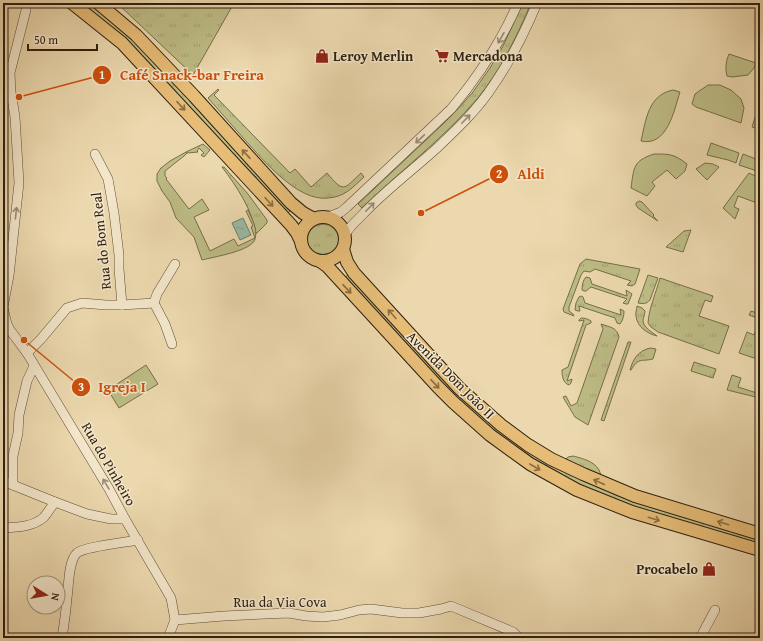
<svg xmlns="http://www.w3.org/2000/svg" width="763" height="641" font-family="'Gentium Book Plus',serif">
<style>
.grass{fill:url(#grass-tufts);stroke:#766e4a}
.garden{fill:#bebd86;stroke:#766e4a}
.water{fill:url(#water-ripples);stroke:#6e7d6a}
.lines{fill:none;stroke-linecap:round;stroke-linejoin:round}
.minor-casing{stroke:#5d4d37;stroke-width:10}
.major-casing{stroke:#2d1f0f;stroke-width:14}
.minor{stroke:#f3e6ca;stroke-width:9}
.major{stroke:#e6bc77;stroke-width:12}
.oneway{stroke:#9a8c76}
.oneway2{stroke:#8a6e43}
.labels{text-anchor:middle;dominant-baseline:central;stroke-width:3;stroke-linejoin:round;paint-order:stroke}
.poi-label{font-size:14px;font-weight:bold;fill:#2d1f0f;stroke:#f3e6ca;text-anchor:start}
.street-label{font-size:14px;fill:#2d1f0f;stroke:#f3e6ca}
.leader{fill:none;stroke:#cc500c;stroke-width:1.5}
.callout-dot{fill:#cc500c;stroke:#f3e6ca;stroke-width:1.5}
.mark-label{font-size:12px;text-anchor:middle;font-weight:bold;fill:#fff}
.callout-label{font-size:15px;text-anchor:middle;font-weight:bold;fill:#cc500c;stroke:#f3e6ca;stroke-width:3;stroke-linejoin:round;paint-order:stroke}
</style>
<defs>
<pattern id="grass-tufts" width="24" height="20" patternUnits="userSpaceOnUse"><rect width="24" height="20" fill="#bebd86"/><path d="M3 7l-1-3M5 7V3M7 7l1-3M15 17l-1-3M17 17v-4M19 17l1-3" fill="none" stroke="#a4a272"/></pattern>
<pattern id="water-ripples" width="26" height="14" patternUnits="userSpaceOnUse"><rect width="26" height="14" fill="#9abba6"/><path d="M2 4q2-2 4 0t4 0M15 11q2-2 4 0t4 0" fill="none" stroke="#85a08e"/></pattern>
</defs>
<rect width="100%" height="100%" fill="#ecd8ae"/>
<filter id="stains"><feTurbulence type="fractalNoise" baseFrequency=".005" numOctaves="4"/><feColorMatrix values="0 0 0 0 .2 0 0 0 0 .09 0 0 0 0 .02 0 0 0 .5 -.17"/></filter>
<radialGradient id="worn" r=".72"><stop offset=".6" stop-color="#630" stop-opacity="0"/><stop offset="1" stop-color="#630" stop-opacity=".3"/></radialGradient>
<g class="grass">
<path d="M79,3H91L108,14L143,48L292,209L287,214Z"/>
<path d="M117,3H234L193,75Z"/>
<path d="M523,3H531C517,36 501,70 477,99C443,139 400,171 362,208L358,204L443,124L457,110L473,92L490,68L503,46Z"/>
<path d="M218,89L219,90L214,95L290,173L295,169L311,187L327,173C344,193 343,190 361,173L364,177C353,187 345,197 328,198C298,202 263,160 245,140C233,126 220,112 208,98Z"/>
<path d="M203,144L210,150L204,157L201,155L204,153L199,148L197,151L198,152L187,153L186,152Z"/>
<path d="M222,167H224L248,194L267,220V223L256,234C252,209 237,187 222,167Z"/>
<circle cx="323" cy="240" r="16"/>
<path d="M691,230L683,252L666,247L684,231Z"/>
<path d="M586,259L640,269L635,284L632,286L627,285L631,281L595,269L590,272L584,271L581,275L569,307V311L573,314L574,316L564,312L563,309L580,264Z"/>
<path d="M349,274L528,450L760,538V545L628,506L578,485L524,455L467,410L344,278Z"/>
<path d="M648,275L658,278L650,300C646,304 644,304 638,303Z"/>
<path d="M586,277L590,278L592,284L627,296L626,290L632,294L628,304H626L623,303L627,299L591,287L586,291H584L582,290C582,285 583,280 586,277Z"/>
<path d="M660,278L713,296L711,302L705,300L699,316L729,326L719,354L658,332L651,327L648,323C649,308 656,293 660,278Z"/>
<path d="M581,296L583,297L585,303L621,315L620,309L624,311C624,316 623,320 620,324L617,323L615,318L579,306L580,311H578L575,310L576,303L579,297Z"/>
<path d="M637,306L642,308L645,311C645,314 643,318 643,321C644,328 652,332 657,336C648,334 637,327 636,316C635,313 637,309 637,306Z"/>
<path d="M751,311L760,314V360L739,353L747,332L754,335L760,319L749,315Z"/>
<path d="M581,318C585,318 588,319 591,321V323L586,325L567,381L572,379L571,383L569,385C563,383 562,376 562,370L568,367L584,320L579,321V320Z"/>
<path d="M601,324C609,327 617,327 619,337L588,425L575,417L563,397L566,396L571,406L577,403L603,329Z"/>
<path d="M628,342H631L604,421L601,420Z"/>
<path d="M650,348L656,349L653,359C640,362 639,357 631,370H630C633,359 638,351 650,348Z"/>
<path d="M694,362L716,369L713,378L691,371Z"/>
<path d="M732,375L741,378L738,387L760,394V398L727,390Z"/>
<path d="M573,456C585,459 600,463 601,477L581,469L566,459L568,457Z"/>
</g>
<g class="garden">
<path d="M729,54L756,63L754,68L748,75L732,77L727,76C725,68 726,61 729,54Z"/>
<path d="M708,85H720L731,90L741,99L744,108L741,123L696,107L692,104L695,94Z"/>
<path d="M673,90L680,92C674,111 667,147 641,141C646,120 648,95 673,90Z"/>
<path d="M759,105L760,107V130L752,127Z"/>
<path d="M711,143L739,153L736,163L728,160L707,155Z"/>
<path d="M759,149H760V172L739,165L743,154L756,159Z"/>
<path d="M186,152L187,153L184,156L165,171V176L167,178L166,179L189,209L202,199L209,210L194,217L210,251L234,239L238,246L255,238L251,227L253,226L246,211L248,210C252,219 258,229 255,239C252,251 213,257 202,260L194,237L176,218L170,202L162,191L157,181V174L161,168L170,161Z"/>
<path d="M654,154C670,154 674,154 687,164L685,171L676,179L667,170L652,182L655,186L647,196L631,188C634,167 633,161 654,154Z"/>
<path d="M705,163L713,164L719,167L707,180L696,169Z"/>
<path d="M749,173L760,178V195L757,203L738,196L734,207L739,209L735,219L723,208Z"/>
<path d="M639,201L642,202L654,215L653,216L658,221L638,208L636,205V203Z"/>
<path d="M146,365L158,384L119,408L108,390Z"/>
</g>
<path class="water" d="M243,218L251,235L240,240L232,223Z"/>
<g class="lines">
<defs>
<g id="minor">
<path d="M95,154L108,179L114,213L119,255V269L122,305"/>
<path d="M326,218L341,212L347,207L451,109C478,77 501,42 518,3"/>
<path d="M344,236C349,227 356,221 364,213C387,189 414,169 438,147C458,128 478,109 493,86C511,60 525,32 537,3"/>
<path d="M154,303L157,294L175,264"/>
<path d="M3,307L9,276L19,183L15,117L11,92L10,73L26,10V3"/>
<path d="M3,308L7,324L10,330L27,353L109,489L125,519L171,598L175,620L168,638"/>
<path d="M27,353L41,339L67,308L82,303L106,305H122L154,303L165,324L172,344"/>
<path d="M3,481L55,502L87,514L111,519H125"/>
<path d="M13,485V456L18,433L19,415L27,381L34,366"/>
<path d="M3,528C17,527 32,527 43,518C47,514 51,507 55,502"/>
<path d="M175,620L224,616L289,613L306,616L323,617L340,615L359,610L371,609L402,613H419L441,609L451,606L513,632L519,638"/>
<path d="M62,638C64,625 66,611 67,598C69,586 68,561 77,553C83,547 127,542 138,540"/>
<path d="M700,638L715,610"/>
</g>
<g id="major">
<path d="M72,3L122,43L291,225L297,233L301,241"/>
<path d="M98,3L136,35L194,96L291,203L303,213L314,219"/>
<circle cx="323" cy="239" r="22"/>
<path d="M343,249L347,262L354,273L459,388L501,425L528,445L551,459L583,474L635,496L760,534"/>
<path d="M320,261L327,266L438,387L453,402L490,435L530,464L577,490L632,512L760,550"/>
</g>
</defs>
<use href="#minor" class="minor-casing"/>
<use href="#major" class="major-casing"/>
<use href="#minor" class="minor"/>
<use href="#major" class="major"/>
</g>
<defs><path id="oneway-shaft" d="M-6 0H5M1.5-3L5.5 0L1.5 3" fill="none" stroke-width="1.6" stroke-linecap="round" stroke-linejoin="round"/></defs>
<g class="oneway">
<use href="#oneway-shaft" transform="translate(501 38) rotate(119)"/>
<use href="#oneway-shaft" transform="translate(466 119) rotate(-46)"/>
<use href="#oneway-shaft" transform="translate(420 139) rotate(137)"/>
<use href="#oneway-shaft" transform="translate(370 207) rotate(-45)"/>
<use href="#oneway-shaft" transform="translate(16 213) rotate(-84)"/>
<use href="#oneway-shaft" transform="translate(106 484) rotate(-121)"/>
</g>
<g class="oneway2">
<use href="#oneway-shaft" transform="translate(181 106) rotate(47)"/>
<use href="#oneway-shaft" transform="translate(246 154) rotate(-133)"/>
<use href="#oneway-shaft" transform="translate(269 202) rotate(48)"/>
<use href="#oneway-shaft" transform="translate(347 289) rotate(47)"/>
<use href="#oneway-shaft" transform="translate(392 314) rotate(-132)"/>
<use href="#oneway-shaft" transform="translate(435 384) rotate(47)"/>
<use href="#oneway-shaft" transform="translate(535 467) rotate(30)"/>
<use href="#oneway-shaft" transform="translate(599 482) rotate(-156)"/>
<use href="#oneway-shaft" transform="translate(654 519) rotate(17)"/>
<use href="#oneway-shaft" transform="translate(723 523) rotate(-163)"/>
</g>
<defs>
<symbol id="shop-bare" viewBox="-9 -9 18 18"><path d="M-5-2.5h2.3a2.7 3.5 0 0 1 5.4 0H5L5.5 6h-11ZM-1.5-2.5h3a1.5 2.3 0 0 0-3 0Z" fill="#8f2418" stroke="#f3e6ca" stroke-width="2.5" paint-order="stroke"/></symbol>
<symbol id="supermarket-bare" viewBox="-9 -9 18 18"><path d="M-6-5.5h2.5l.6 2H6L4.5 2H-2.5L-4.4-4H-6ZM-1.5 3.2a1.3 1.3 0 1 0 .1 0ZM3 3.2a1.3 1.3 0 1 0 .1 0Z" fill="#8f2418" stroke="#f3e6ca" stroke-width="2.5" paint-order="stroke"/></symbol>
</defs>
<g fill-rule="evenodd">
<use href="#shop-bare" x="312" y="46" width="20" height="20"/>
<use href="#supermarket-bare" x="432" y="46" width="20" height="20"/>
<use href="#shop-bare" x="699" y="559" width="20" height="20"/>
</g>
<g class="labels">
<g class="poi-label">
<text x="333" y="56">Leroy Merlin</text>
<text x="453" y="56">Mercadona</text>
<text x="698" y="569" text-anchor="end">Procabelo</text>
</g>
<g class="street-label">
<text transform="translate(101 241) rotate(-96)">Rua do Bom Real</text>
<text transform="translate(451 375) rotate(45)">Avenida Dom João II</text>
<text transform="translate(109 464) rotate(60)">Rua do Pinheiro</text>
<text x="280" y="602">Rua da Via Cova</text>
</g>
</g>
<path class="leader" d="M19 97L102 75M421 213L499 174M24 340L81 387"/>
<g class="callout-dot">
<circle cx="19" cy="97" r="4"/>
<circle cx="421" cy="213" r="4"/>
<circle cx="24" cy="340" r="4"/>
<circle cx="102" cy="75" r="10"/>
<circle cx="499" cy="174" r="10"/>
<circle cx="81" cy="387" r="10"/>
</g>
<g class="mark-label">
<text x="102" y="79">1</text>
<text x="499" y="178">2</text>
<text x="81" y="391">3</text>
</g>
<g class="callout-label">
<text x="192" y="80">Café Snack-bar Freira</text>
<text x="531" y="179">Aldi</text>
<text x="122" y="392">Igreja I</text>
</g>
<rect width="763" height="641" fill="none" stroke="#ecd8ae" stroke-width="16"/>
<rect x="4" y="4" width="755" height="633" fill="none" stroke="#2d1f0f" stroke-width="2"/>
<rect x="8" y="8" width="747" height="625" fill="none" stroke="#2d1f0f"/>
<g transform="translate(46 595) rotate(101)"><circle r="19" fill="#f3e6ca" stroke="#a4967f"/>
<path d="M0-3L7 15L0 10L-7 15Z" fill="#8f2418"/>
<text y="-6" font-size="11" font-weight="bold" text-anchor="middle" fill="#2d1f0f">N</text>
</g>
<path d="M28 44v6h69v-6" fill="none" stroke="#2d1f0f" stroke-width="2"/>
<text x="34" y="44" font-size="12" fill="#2d1f0f" stroke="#f3e6ca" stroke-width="3" paint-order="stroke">50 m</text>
<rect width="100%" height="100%" filter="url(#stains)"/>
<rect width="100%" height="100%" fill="url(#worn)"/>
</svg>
